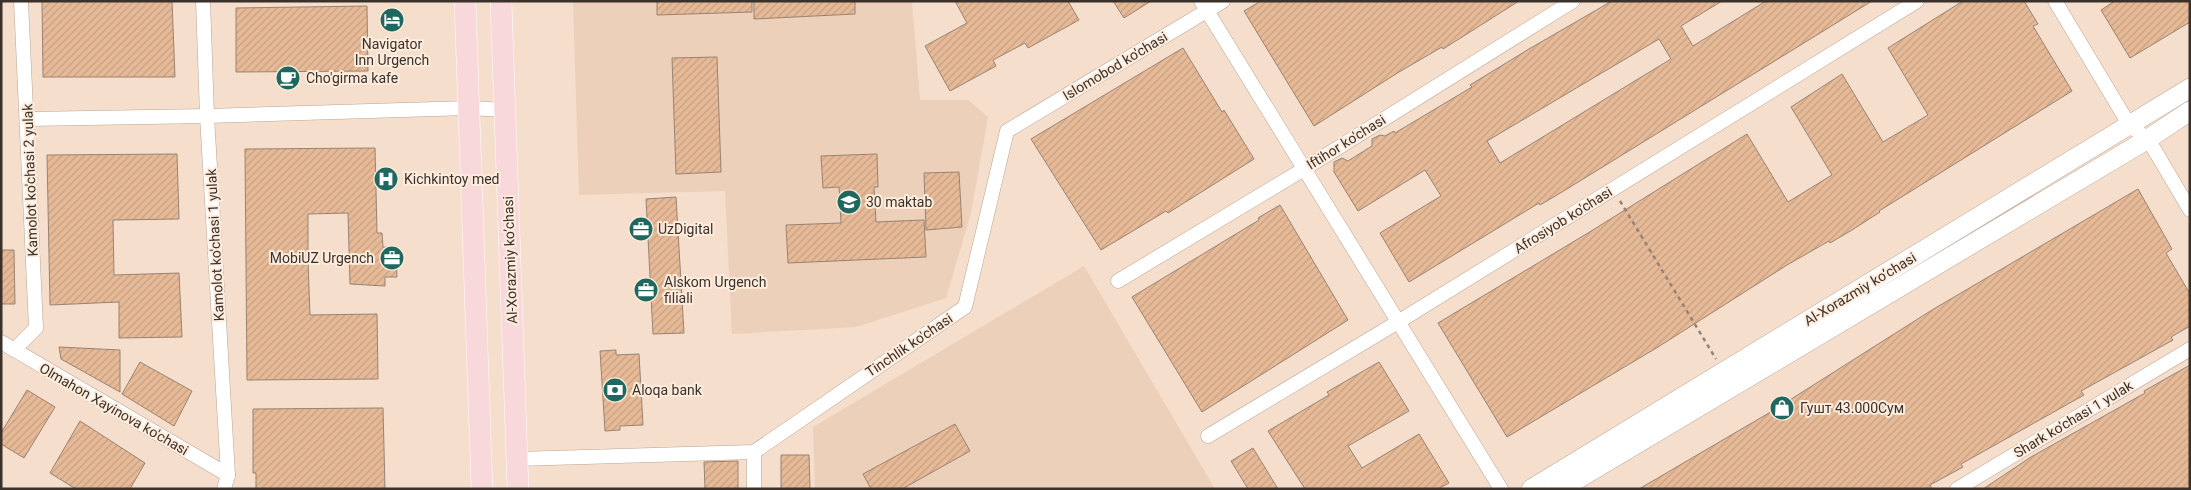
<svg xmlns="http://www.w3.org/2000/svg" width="2191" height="490" font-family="Roboto,sans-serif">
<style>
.built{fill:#edd0b9}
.building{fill:url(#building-hatch);stroke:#988373;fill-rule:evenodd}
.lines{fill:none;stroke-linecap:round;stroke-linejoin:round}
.street-casing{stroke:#bba594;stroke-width:15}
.secondary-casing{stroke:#bba594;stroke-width:20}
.primary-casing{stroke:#fff;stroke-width:22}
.path{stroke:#948478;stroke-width:2.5;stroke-dasharray:4 4;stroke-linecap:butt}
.street{stroke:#fff;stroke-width:14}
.secondary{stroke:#fff;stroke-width:19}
.primary{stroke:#f9d8dc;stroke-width:21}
.labels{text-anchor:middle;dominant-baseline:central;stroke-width:4;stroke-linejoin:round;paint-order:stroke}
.poi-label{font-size:14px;fill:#3a312a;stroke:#feecdd;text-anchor:start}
.street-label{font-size:14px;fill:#3a312a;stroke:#feecdd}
</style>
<defs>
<pattern id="building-hatch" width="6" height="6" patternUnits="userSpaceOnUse" patternTransform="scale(1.25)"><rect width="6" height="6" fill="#e7ba97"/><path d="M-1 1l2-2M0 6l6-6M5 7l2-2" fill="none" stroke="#c7a082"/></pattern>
</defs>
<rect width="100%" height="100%" fill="#f5decc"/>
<g class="built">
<path d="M573,1H912L920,100H968L988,117L971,213L946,298L856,327L732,334L725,191L579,195Z"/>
<path d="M1084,266L1215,489H815L813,427Z"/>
</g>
<g class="building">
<path d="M42,1H172L175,77H43Z"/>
<path d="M657,1H752V12L657,15Z"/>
<path d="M754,1H855V14L754,19Z"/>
<path d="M955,1H1068L1079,20L1028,48L1025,43L993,60L996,66L950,91L925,46L967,23Z"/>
<path d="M1113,1H1151L1124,18Z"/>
<path d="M1261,1H1519L1443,49L1442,47L1399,72L1314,126L1244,11Z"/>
<path d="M1612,1H1722L1681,26L1693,46L1766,1H1872L1562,192L1540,205L1539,203L1409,282L1380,233L1441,196L1425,170L1358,211L1334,172V162L1342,158L1348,161L1372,146V139L1380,135L1385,136L1394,131L1395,133L1472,87L1470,85L1529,49ZM1659,39L1671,59L1500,163L1487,141Z"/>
<path d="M1963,1H2024L2038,24L2033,26L2072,91L1879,211L1880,212L1852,230L1830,243L1829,241L1787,265L1658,347L1507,437L1438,323L1588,233L1747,134L1788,202L1832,175L1791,107L1842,74L1883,142L1928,115L1888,48Z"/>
<path d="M2115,1H2190V22L2130,58L2101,10Z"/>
<path d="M367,6L368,71L236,72V8Z"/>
<path d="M1183,48L1222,112L1224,110L1254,159L1168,213L1166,211L1101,250L1031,139Z"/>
<path d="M717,57L721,172L676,174L672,58Z"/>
<path d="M375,148L377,233H382L383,247L396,248L397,277H385V286L350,284L348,213L308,214V262L310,315L377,314L378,379L247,380L245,149Z"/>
<path d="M177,154L179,219L113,220L114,275L179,273L182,337L119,338V302L50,305L47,155Z"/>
<path d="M877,154L878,187H874L876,222L924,220L926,257L788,263L786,225L841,223L839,187L823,188L821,156Z"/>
<path d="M959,172L962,227L926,230L924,173Z"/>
<path d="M2138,189L2172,249L2166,253L2190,294V326L2171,337L2173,340L2081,391L2084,395L1961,464L1963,467L1930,485L1932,489H1639L1774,410L1932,310Z"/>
<path d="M676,197L684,333L653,334L646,199Z"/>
<path d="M1280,205L1348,320L1202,412L1132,297L1259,220L1258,218Z"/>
<path d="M1,250H14L15,304H1Z"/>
<path d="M59,347L120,350V392L61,359Z"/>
<path d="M616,350V355L639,354L643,425L620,426V430L605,431L600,351Z"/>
<path d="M140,362L192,391L174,426L122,394Z"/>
<path d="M1379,362L1409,411L1348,446L1362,468L1419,434L1449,483L1438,489H1305L1268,431L1329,395L1327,392Z"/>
<path d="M2190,365V489H1983L2031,457L2145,393L2144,391Z"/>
<path d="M27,390L55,407L24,458L1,444V433Z"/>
<path d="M383,408L385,489H256V473H253V409Z"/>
<path d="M80,421L145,463L130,489H76L50,473Z"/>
<path d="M955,424L970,451L902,489H871L863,474Z"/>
<path d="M1253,448L1278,489H1248L1231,461Z"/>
<path d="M781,455H809L810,489H781Z"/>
<path d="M738,461V489H705L704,462Z"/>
</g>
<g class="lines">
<defs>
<g id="street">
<path d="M203,1L207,116L228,475L224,489"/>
<path d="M1201,1L1501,489"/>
<path d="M2055,1L2130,126L2148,139L2190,210"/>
<path d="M28,119L207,116L469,108L505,110"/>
<path d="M1118,281L1304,169L1573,1"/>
<path d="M1,342L228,475"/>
<path d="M14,350L36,328L21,1"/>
<path d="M1208,436L1398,322L1917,1"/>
<path d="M754,452V489"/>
<path d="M517,459L754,452L965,307L1007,131L1223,1"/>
<path d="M1957,489L2190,349"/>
</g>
<g id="secondary">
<path d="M1531,489L2190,88"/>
<path d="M1561,489L2148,139L2190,111"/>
</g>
<g id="primary">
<path d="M465,1L482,489"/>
<path d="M501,1L518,489"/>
</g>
</defs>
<use href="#street" class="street-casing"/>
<use href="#secondary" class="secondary-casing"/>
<use href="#primary" class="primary-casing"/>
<path class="path" d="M1620,201L1716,359"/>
<use href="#street" class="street"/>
<use href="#secondary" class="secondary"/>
<use href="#primary" class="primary"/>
</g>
<defs>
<symbol id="hotel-disc" viewBox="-11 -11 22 22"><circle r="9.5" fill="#1f685f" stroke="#feecdd"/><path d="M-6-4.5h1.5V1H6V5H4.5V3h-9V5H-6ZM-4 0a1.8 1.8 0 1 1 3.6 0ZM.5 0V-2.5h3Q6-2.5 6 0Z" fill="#fff"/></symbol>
<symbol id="cafe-disc" viewBox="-11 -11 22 22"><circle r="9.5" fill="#1f685f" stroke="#feecdd"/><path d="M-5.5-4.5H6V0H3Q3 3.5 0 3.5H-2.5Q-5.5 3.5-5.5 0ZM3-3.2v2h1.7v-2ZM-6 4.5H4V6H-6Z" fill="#fff"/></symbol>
<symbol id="hospital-disc" viewBox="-11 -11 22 22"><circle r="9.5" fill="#1f685f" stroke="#feecdd"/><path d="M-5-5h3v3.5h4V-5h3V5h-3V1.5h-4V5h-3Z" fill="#fff"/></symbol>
<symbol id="school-disc" viewBox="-11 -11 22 22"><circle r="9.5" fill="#1f685f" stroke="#feecdd"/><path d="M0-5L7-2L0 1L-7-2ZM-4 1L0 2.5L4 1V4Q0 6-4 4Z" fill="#fff"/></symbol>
<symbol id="office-disc" viewBox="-11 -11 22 22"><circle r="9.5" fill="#1f685f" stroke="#feecdd"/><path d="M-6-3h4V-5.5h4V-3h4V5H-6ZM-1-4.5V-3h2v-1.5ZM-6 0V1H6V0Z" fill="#fff"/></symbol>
<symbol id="bank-disc" viewBox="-11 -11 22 22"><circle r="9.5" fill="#1f685f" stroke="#feecdd"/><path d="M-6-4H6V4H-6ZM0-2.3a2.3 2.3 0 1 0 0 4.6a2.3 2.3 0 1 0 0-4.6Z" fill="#fff"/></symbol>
<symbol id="shop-disc" viewBox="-11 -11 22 22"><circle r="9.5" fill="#1f685f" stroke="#feecdd"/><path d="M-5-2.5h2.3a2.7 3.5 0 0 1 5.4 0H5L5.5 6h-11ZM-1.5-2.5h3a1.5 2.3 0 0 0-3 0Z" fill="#fff"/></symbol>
</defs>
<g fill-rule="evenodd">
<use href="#hotel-disc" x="378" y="6" width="28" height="28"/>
<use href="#cafe-disc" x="274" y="64" width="28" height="28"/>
<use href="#hospital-disc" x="372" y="165" width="28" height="28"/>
<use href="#school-disc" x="835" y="188" width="28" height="28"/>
<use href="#office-disc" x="627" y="215" width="28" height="28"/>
<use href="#office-disc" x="378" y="244" width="28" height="28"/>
<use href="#office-disc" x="632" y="276" width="28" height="28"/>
<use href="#bank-disc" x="601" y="376" width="28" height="28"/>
<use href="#shop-disc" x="1768" y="394" width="28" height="28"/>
</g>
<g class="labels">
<g class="poi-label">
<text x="392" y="44" text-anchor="middle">Navigator<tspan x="392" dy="16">Inn Urgench</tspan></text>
<text x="306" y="78">Cho'girma kafe</text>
<text x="404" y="179">Kichkintoy med</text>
<text x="866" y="202">30 maktab</text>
<text x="658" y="229">UzDigital</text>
<text x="374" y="258" text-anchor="end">MobiUZ Urgench</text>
<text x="664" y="282">Alskom Urgench<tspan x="664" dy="16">filiali</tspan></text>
<text x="632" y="390">Aloqa bank</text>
<text x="1800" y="408">Гушт 43.000Сум</text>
</g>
<g class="street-label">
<text transform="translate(1115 66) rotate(-31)">Islomobod ko'chasi</text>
<text transform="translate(1346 142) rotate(-32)">Iftihor ko'chasi</text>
<text transform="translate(30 180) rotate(-92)">Kamolot ko'chasi 2 yulak</text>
<text transform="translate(1563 220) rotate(-32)">Afrosiyob ko'chasi</text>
<text transform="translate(215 245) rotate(-93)">Kamolot ko'chasi 1 yulak</text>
<text transform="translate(510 260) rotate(-92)">Al-Xorazmiy ko’chasi</text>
<text transform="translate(1860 289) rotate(-31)">Al-Xorazmiy ko’chasi</text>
<text transform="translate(909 345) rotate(-34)">Tinchlik ko'chasi</text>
<text transform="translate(114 409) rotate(30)">Olmahon Xayinova ko'chasi</text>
<text transform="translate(2073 419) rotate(-31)">Shark ko'chasi 1 yulak</text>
</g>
</g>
<rect width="2191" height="490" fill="none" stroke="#3a312a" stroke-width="5"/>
</svg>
